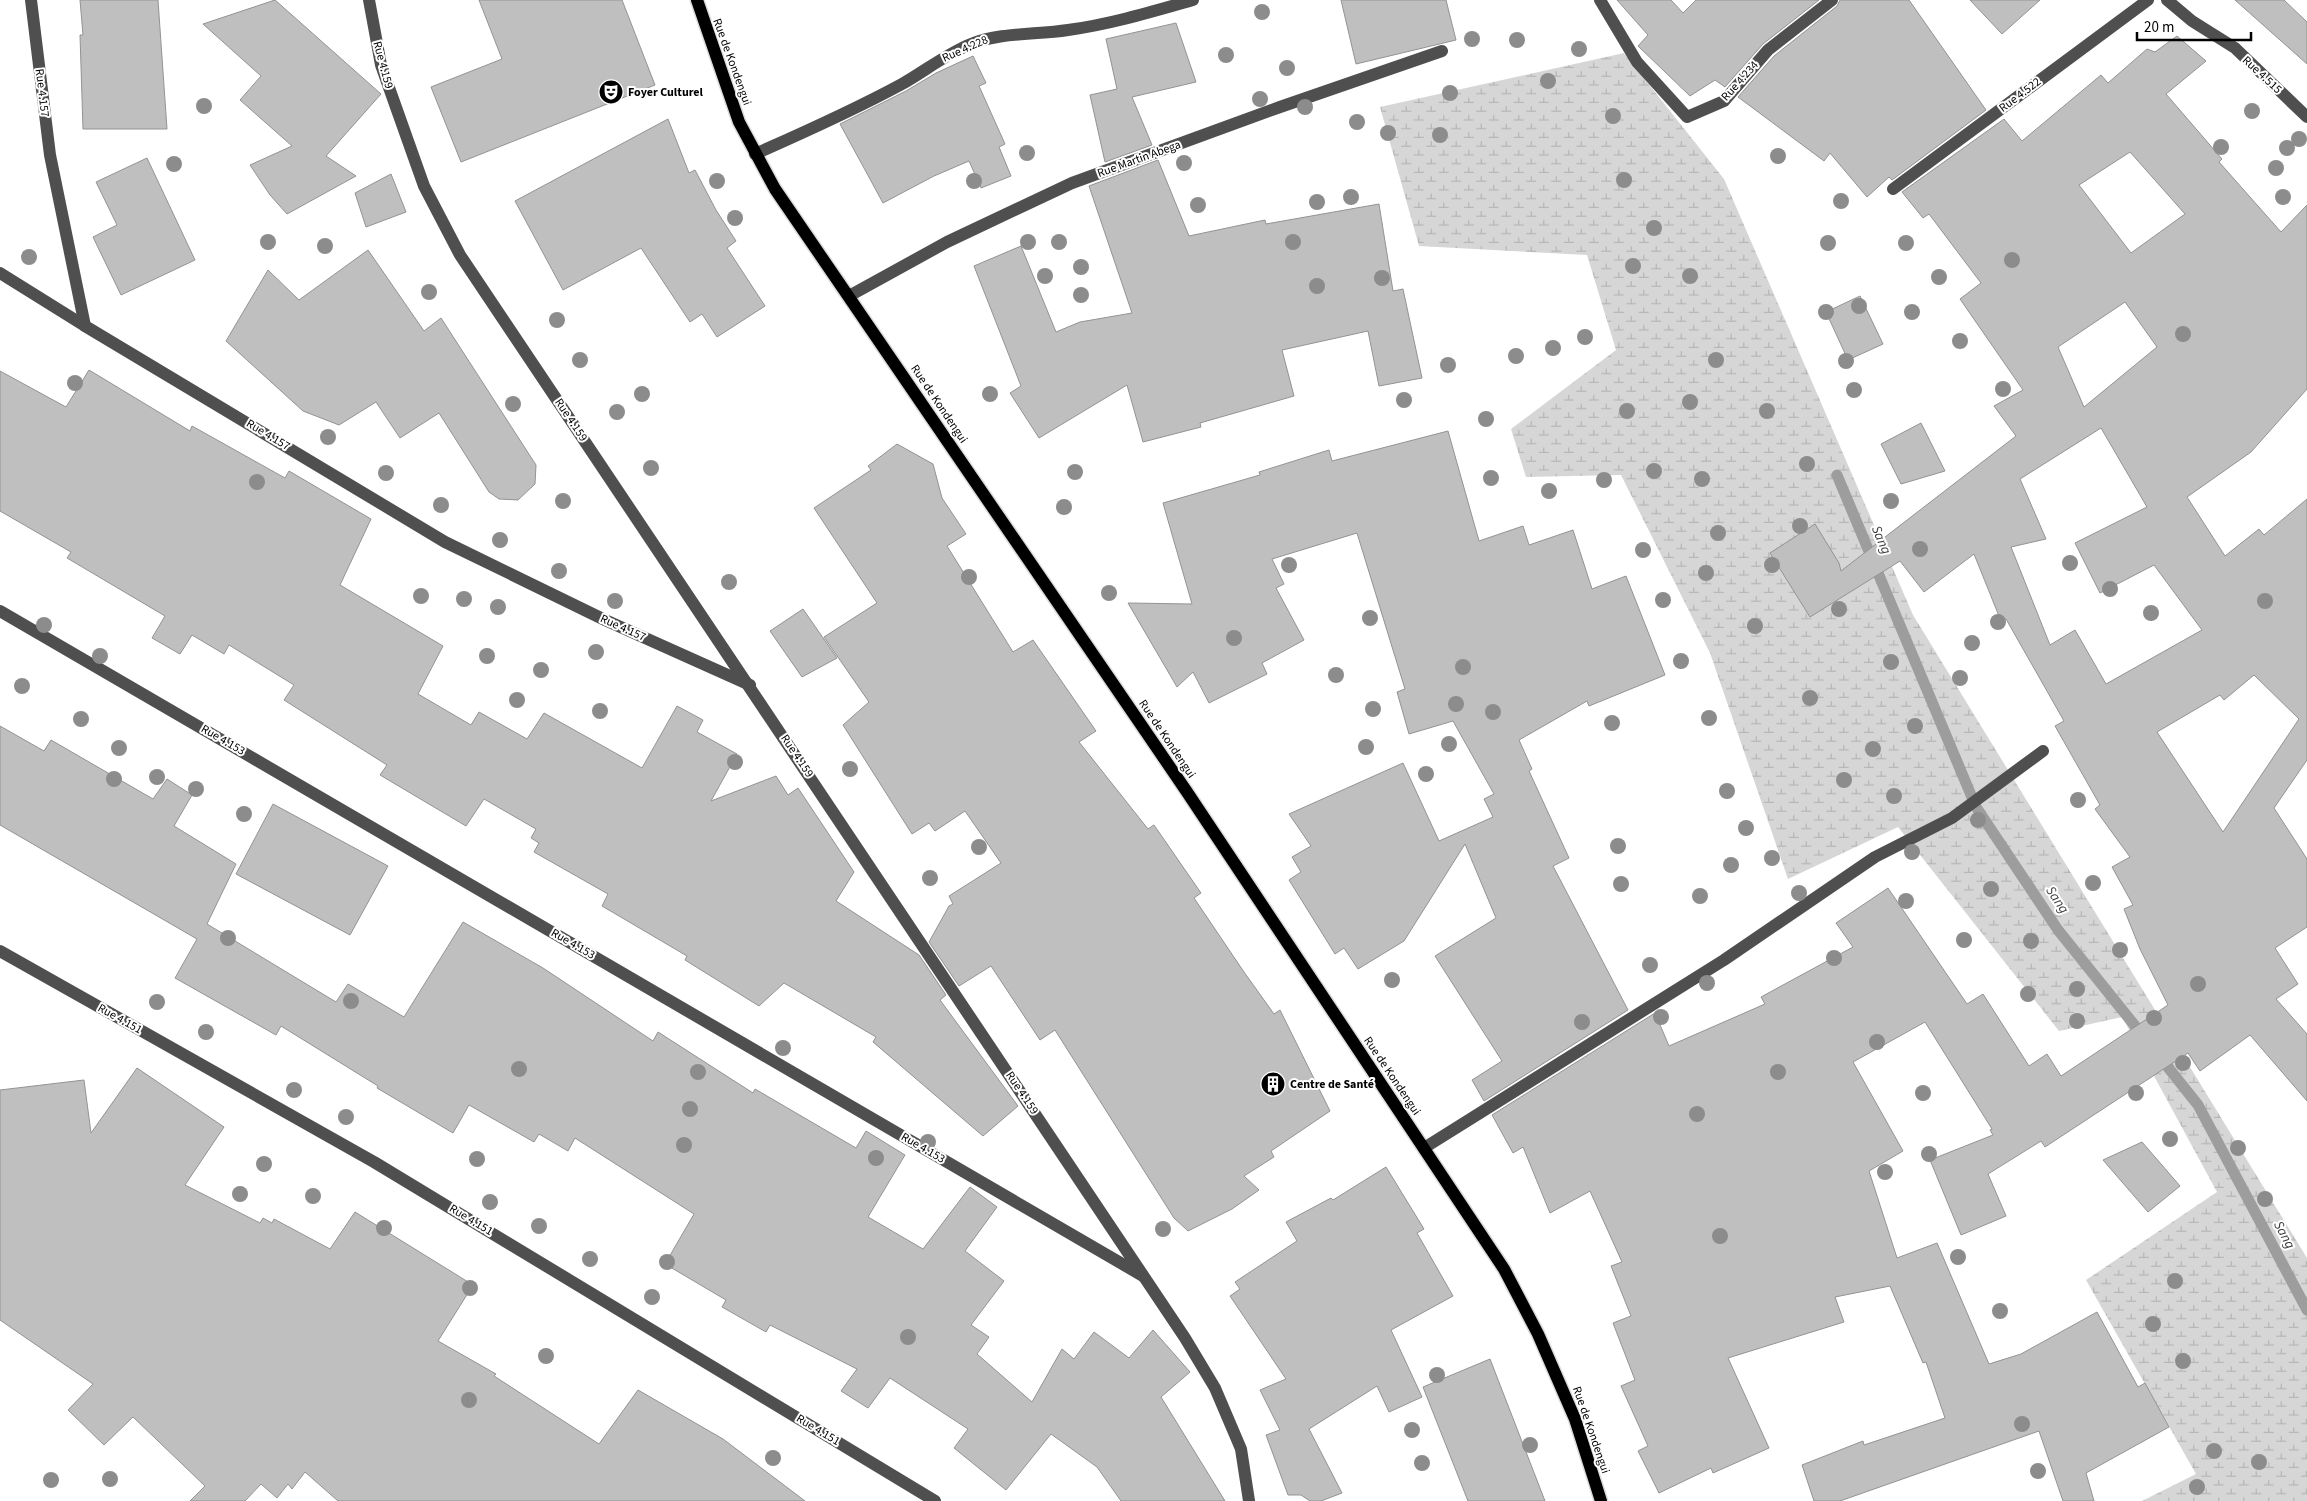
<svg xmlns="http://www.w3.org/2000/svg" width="2307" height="1501" font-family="'Source Sans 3',sans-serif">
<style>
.wetland{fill:url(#wetland-marsh)}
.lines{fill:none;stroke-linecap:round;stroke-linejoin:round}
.stream{stroke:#9d9d9d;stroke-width:11}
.building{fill:#bfbfbf;stroke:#939393;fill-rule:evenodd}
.major-casing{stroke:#dbdbdb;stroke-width:15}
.minor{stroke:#4f4f4f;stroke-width:12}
.major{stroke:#000;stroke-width:12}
.tree{fill:#8c8c8c}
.labels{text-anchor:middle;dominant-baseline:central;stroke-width:4;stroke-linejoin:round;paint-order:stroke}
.street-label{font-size:12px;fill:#000;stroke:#fff}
.poi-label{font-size:12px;font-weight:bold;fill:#000;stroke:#fff;text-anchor:start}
.water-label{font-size:14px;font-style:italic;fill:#3e3e3e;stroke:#fff}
</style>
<defs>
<pattern id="wetland-marsh" width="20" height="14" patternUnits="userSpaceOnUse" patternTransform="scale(1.25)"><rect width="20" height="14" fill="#d6d6d6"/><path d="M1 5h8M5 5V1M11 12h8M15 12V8" fill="none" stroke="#b6b6b6"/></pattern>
</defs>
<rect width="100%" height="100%" fill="#fff"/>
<path class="wetland" d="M1624,53L1724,179L1913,615L2307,1258V1501H2142L2196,1474L2086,1280L2217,1192L2122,1017L2059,1031L1898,827L1788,879L1710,653L1621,475L1526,477L1511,429L1616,350L1587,255L1419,246L1380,107Z"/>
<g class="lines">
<g class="stream">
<path d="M1837,475L1976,807L2058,930L2144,1037"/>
<path d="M2159,1056L2198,1105L2307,1310"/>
</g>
</g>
<g class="building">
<path d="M80,0H158L167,129H83L80,35H83Z"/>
<path d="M275,0L381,94L326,156L356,176L287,214L270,195L250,165L292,146L240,100L261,76L203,24Z"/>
<path d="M479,0H622L655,85L461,162L431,87L502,59Z"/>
<path d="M1341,0H1446L1456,40L1356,64Z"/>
<path d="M1617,0H1671L1683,13L1696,0H1819L1763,44L1725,87L1715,80L1690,96L1638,46L1648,35Z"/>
<path d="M1840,0H1909L1986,110L1892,180L1889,177L1867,197L1830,153L1824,161L1738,97L1774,56L1837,6Z"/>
<path d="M1970,0H2040L2002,34Z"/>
<path d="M2235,0H2284L2307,22V64Z"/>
<path d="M1176,23L1196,82L1132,97L1152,145L1105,162L1090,95L1117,89L1106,39Z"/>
<path d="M2177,36L2206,61L2166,94L2222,159L2219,162L2281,232L2307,205V389L2251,452L2187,497L2225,556L2259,529L2264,535L2307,499V760L2274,808L2307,859V927L2275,948L2298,984L2276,999L2307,1034V1101L2250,1035L2200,1071L2188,1053L2045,1147L2041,1141L1988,1174L2006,1216L1961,1235L1930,1160L1993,1135L1990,1130L1992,1129L1925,1022L1853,1062L1903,1151L1869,1171L1897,1258L1937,1243L1989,1364L2021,1354L2097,1312L2138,1387L2145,1383L2169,1427L2086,1473L2094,1501H2063L2039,1431L1840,1501H1814L1802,1465L1863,1441L1864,1445L1945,1418L1926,1362L1923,1363L1890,1286L1835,1297L1844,1322L1728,1358L1769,1448L1713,1473L1711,1468L1659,1493L1638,1451L1648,1446L1621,1386L1635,1380L1613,1323L1631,1316L1611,1266L1622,1262L1590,1191L1550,1213L1523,1147L1513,1153L1492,1115L1655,1013L1669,1046L1765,1004L1761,997L1853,947L1836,923L1888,888L1967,1004L1983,994L2029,1066L2047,1054L2061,1076L2168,1005L2140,949L2124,909L2133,905L2112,867L2130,857L2095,809L2100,805L2055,726L2064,721L2006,619L2001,621L1974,554L1924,592L1900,561L1810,617L1770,553L1815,524L1839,563L1841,571L2016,436L1994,406L2023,390L1960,299L1981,283L1929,214L1923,218L1902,192L2004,119L2022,141L2101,75L2108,83L2147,49L2155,52ZM2130,152L2185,214L2131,253L2079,185ZM2125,302L2157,347L2084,407L2058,347ZM2101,428L2147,507L2075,543L2100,593L2154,565L2202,630L2106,684L2075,630L2050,645L2011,547L2046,539L2020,479ZM2254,675L2299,719L2223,832L2157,732L2220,695L2224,700Z"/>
<path d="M973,56L986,83L979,86L1005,144L999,147L1011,176L981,188L969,161L934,176L883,203L840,124L906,91L936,73Z"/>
<path d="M668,119L689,173L695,170L716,210L736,241L727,248L765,306L717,337L702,314L690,322L641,248L563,290L515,201Z"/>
<path d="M147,158L195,260L121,295L93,237L117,225L96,182Z"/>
<path d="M1158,160L1189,236L1265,220L1266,224L1379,204L1393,291L1403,289L1422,378L1379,386L1368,331L1282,350L1294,396L1200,423L1201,427L1143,442L1127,385L1039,438L1010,393L1021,386L974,266L1021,246L1056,332L1080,322L1132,313L1089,186Z"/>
<path d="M391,174L406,212L366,227L355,193Z"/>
<path d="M368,250L424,331L441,318L536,465L535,484L518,500L499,499L489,492L439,413L400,438L376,402L339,425L303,411L226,341L268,270L299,300Z"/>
<path d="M1860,296L1883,344L1848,360L1826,312Z"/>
<path d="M89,370L190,431L192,426L285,478L289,471L371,519L340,585L443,646L418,694L471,725L479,712L527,739L544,713L642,768L677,706L703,720L697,732L737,754L711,801L776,776L788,795L798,788L854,872L836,901L919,955L946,995L940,1000L1018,1106L983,1136L873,1042L876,1037L784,983L759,1006L685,960L687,956L602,906L608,894L534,852L539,843L531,838L536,829L484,799L466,826L380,775L387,765L284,700L294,685L229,645L224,654L192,635L180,654L152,638L165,616L67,558L71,552L0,511V371L66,407Z"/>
<path d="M1921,423L1945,471L1901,484L1881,444Z"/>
<path d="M1448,431L1479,541L1523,526L1529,545L1573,530L1592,589L1626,576L1665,675L1589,706L1587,701L1519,740L1532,769L1529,771L1569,858L1553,866L1628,1010L1484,1101L1472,1080L1502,1061L1435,956L1496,918L1465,844L1404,941L1358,969L1344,948L1335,954L1289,880L1301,872L1292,857L1311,846L1289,814L1403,763L1439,841L1493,817L1484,799L1494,794L1453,721L1409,734L1397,692L1405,689L1357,533L1272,559L1284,584L1276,588L1304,640L1262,663L1267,674L1209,703L1193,672L1177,687L1128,603L1192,604L1163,503L1260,475L1259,472L1329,450L1332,461Z"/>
<path d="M897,444L933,464L942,498L966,534L947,546L1013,652L1033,640L1096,731L1079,742L1148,829L1154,825L1201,893L1194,898L1244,972L1274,1014L1280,1010L1330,1111L1271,1151L1274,1157L1244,1176L1259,1190L1232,1209L1188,1231L1174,1218L1055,1030L1040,1040L991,966L959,986L929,942L949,906L953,904L949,896L1001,863L965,811L935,831L929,823L912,834L843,725L869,702L824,637L877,603L814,508L871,470L868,466Z"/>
<path d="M803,609L837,658L802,677L770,631Z"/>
<path d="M0,726L44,751L51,740L153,799L167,779L192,795L174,826L236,864L207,924L336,1002L348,984L404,1017L463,922L543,968L653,1041L658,1032L753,1093L755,1089L856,1148L866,1131L905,1155L868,1217L923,1249L970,1187L997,1207L965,1251L1004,1281L971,1325L989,1337L977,1354L1032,1402L1062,1349L1074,1359L1094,1332L1129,1358L1153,1330L1190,1372L1161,1397L1225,1501H1121L1097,1467L1051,1434L1006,1490L954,1448L968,1429L890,1378L868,1408L841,1391L857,1369L770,1325L766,1332L722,1307L726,1300L665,1264L694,1214L575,1138L568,1151L539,1134L534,1142L469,1105L453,1133L377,1088L378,1086L281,1026L276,1035L175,978L197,939L0,825Z"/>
<path d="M273,804L388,866L350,935L236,874Z"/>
<path d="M137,1068L224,1127L185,1185L260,1223L263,1218L272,1223L274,1219L330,1249L355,1212L473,1285L438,1341L496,1374L494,1376L599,1444L638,1390L723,1439L805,1501H338L305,1472L292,1489L288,1484L277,1498L261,1484L245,1501H190L205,1486L133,1417L104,1445L68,1410L93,1384L0,1320V1090L84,1080L91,1133Z"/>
<path d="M2142,1142L2180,1186L2148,1212L2103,1160Z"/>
<path d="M1386,1167L1424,1229L1417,1233L1453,1296L1391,1330L1422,1397L1389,1412L1377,1386L1309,1429L1342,1493L1321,1501H1310L1301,1495H1288L1266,1435L1280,1430L1260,1390L1286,1379L1230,1296L1240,1289L1235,1282L1297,1241L1286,1222L1331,1198L1333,1200Z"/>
<path d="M1490,1359L1545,1501H1468L1423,1387Z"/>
</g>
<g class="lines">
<defs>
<path id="major" d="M697,0L739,122L775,189L1187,792L1504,1269L1538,1334L1575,1419L1601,1501"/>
</defs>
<use href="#major" class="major-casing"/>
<g class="minor">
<path d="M31,0L50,155L85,326L445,542L605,620L750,685"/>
<path d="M369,0L381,65L424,186L460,255L1185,1338L1215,1388L1241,1449L1249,1501"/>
<path d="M1600,0L1637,62L1687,117L1724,101L1768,50L1832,0"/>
<path d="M2167,0L2192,21L2235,48L2307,117"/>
<path d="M755,154C805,132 854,110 902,84C925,71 946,54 971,44C1001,32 1036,35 1068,30C1111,24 1151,12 1193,0"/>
<path d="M1893,189L2148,0"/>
<path d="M0,273L85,326"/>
<path d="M849,296L947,242L1072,183L1280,107L1442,51"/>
<path d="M0,611L1143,1276"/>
<path d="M0,951L374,1162L935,1501"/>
<path d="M1424,1148L1724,960L1875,857L1952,818L2043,751"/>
</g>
<use href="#major" class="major"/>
</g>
<g class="tree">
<circle cx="1262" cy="12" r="8"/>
<circle cx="1472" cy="39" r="8"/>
<circle cx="1517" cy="40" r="8"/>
<circle cx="1579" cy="49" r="8"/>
<circle cx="1226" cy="55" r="8"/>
<circle cx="1287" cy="68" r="8"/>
<circle cx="1548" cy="81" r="8"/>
<circle cx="1450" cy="93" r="8"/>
<circle cx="1260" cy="99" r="8"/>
<circle cx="204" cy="106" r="8"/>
<circle cx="1305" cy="107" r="8"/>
<circle cx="2252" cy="111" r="8"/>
<circle cx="1613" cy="116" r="8"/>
<circle cx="1357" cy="122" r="8"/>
<circle cx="1388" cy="133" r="8"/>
<circle cx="1440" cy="135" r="8"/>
<circle cx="2299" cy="139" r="8"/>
<circle cx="2221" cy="147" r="8"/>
<circle cx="2287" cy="148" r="8"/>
<circle cx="1027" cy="153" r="8"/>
<circle cx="1778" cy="156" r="8"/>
<circle cx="1184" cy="163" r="8"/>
<circle cx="174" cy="164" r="8"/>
<circle cx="2276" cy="168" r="8"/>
<circle cx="1624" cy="180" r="8"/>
<circle cx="717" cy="181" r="8"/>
<circle cx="974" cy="181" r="8"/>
<circle cx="1351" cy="197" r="8"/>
<circle cx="2283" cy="197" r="8"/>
<circle cx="1841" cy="201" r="8"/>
<circle cx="1317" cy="202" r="8"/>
<circle cx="1198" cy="205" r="8"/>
<circle cx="735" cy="218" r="8"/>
<circle cx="1654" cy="228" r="8"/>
<circle cx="268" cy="242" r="8"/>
<circle cx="1028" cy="242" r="8"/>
<circle cx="1059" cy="242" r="8"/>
<circle cx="1293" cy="242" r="8"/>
<circle cx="1828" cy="243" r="8"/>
<circle cx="1906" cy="243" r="8"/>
<circle cx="325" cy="246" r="8"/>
<circle cx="29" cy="257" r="8"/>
<circle cx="2012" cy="260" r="8"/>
<circle cx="1633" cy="266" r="8"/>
<circle cx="1081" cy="267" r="8"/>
<circle cx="1045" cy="276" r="8"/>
<circle cx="1690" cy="276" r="8"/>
<circle cx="1939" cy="277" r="8"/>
<circle cx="1382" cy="278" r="8"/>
<circle cx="1317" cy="286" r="8"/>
<circle cx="429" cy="292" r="8"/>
<circle cx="1081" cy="295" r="8"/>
<circle cx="1859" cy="306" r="8"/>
<circle cx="1826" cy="312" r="8"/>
<circle cx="1912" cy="312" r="8"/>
<circle cx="557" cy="320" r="8"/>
<circle cx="2183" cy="334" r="8"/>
<circle cx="1585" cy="337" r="8"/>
<circle cx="1960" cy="341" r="8"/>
<circle cx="1553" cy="348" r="8"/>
<circle cx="1516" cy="356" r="8"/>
<circle cx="580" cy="360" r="8"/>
<circle cx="1716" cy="360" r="8"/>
<circle cx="1846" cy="361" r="8"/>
<circle cx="1448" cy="365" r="8"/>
<circle cx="75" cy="383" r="8"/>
<circle cx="2003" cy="389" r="8"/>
<circle cx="1854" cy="390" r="8"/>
<circle cx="642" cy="394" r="8"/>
<circle cx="990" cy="394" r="8"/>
<circle cx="1404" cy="400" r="8"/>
<circle cx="1690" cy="402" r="8"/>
<circle cx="513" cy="404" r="8"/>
<circle cx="1627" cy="411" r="8"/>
<circle cx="1767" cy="411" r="8"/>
<circle cx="617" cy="412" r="8"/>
<circle cx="1486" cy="419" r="8"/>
<circle cx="328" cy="437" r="8"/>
<circle cx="1807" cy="464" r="8"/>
<circle cx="651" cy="468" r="8"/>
<circle cx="1654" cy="471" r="8"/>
<circle cx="1075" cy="472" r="8"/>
<circle cx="386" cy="473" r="8"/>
<circle cx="1491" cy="478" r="8"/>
<circle cx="1702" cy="479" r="8"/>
<circle cx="1604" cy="480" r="8"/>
<circle cx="257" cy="482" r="8"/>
<circle cx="1549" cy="491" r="8"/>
<circle cx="563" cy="501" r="8"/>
<circle cx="1891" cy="501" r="8"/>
<circle cx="441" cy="505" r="8"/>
<circle cx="1064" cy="507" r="8"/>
<circle cx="1800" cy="526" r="8"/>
<circle cx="1718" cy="533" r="8"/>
<circle cx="500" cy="540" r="8"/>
<circle cx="1920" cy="549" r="8"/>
<circle cx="1643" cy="550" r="8"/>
<circle cx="2070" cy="563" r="8"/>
<circle cx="1289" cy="565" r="8"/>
<circle cx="1772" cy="565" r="8"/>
<circle cx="559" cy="571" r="8"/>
<circle cx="1706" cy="573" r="8"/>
<circle cx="969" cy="577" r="8"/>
<circle cx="729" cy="582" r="8"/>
<circle cx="2110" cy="589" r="8"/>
<circle cx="1109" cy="593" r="8"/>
<circle cx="421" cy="596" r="8"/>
<circle cx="464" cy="599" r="8"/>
<circle cx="1663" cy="600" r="8"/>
<circle cx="615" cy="601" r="8"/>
<circle cx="2265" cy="601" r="8"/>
<circle cx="498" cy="607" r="8"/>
<circle cx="1839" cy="609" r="8"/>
<circle cx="2151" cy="613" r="8"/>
<circle cx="1370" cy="618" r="8"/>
<circle cx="1998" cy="622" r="8"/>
<circle cx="44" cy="625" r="8"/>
<circle cx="1755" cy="626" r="8"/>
<circle cx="1234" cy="638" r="8"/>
<circle cx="1972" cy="643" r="8"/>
<circle cx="596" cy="652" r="8"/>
<circle cx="100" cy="656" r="8"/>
<circle cx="487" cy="656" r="8"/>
<circle cx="1681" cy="661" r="8"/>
<circle cx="1891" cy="662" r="8"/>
<circle cx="1463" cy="667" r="8"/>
<circle cx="541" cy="670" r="8"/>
<circle cx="1336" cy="675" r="8"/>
<circle cx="1960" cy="678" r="8"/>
<circle cx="22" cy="686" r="8"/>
<circle cx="1810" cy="698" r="8"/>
<circle cx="517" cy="700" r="8"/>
<circle cx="1456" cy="704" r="8"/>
<circle cx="1373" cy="709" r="8"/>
<circle cx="600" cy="711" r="8"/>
<circle cx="1493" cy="712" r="8"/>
<circle cx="1709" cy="718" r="8"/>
<circle cx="81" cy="719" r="8"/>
<circle cx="1612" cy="723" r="8"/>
<circle cx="1915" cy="726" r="8"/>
<circle cx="1449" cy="744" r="8"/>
<circle cx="1366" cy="747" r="8"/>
<circle cx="119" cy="748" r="8"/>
<circle cx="1873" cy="749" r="8"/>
<circle cx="735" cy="762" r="8"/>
<circle cx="850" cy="769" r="8"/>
<circle cx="1426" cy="774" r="8"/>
<circle cx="157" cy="777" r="8"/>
<circle cx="114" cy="779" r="8"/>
<circle cx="1844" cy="780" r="8"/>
<circle cx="196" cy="789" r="8"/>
<circle cx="1727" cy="791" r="8"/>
<circle cx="1894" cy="796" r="8"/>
<circle cx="2078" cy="800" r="8"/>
<circle cx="244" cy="814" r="8"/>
<circle cx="1978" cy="820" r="8"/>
<circle cx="1746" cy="828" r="8"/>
<circle cx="1618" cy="846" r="8"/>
<circle cx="979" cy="847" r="8"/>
<circle cx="1912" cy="852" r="8"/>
<circle cx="1772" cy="858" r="8"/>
<circle cx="1731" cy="865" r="8"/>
<circle cx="930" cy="878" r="8"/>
<circle cx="2093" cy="883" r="8"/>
<circle cx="1621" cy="884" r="8"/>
<circle cx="1991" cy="889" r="8"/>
<circle cx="1799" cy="893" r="8"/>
<circle cx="1700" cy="896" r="8"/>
<circle cx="1906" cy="901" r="8"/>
<circle cx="228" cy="938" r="8"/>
<circle cx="1964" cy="940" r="8"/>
<circle cx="2031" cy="941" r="8"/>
<circle cx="2120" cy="950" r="8"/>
<circle cx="1834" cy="958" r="8"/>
<circle cx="1650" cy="965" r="8"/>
<circle cx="1392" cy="980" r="8"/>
<circle cx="1707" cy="983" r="8"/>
<circle cx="2198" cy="984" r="8"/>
<circle cx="2077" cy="989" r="8"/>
<circle cx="2028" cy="994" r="8"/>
<circle cx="351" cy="1001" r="8"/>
<circle cx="157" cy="1002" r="8"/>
<circle cx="1661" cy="1017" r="8"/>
<circle cx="2154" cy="1018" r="8"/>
<circle cx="2077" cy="1021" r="8"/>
<circle cx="1582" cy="1022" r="8"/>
<circle cx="206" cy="1032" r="8"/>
<circle cx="1877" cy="1042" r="8"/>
<circle cx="783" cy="1048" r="8"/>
<circle cx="2183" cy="1063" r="8"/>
<circle cx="519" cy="1069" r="8"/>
<circle cx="698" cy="1072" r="8"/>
<circle cx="1778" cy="1072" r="8"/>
<circle cx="294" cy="1090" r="8"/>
<circle cx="1923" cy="1093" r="8"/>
<circle cx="2136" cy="1093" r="8"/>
<circle cx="690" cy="1109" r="8"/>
<circle cx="1697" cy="1114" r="8"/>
<circle cx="346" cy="1117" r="8"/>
<circle cx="2170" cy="1139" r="8"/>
<circle cx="928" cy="1142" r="8"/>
<circle cx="684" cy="1145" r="8"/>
<circle cx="2238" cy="1148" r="8"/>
<circle cx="1929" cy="1154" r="8"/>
<circle cx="876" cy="1158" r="8"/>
<circle cx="477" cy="1159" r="8"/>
<circle cx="264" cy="1164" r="8"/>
<circle cx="1885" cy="1172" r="8"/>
<circle cx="240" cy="1194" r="8"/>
<circle cx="313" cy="1196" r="8"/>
<circle cx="2265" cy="1199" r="8"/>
<circle cx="490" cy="1202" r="8"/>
<circle cx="539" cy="1226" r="8"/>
<circle cx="384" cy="1228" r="8"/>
<circle cx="1163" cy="1229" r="8"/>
<circle cx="1720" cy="1236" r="8"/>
<circle cx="1958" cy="1257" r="8"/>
<circle cx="590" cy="1259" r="8"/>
<circle cx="667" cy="1262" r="8"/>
<circle cx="2175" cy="1281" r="8"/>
<circle cx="470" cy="1288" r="8"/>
<circle cx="652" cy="1297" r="8"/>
<circle cx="2000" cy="1311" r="8"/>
<circle cx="2153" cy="1324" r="8"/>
<circle cx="908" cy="1337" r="8"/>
<circle cx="546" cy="1356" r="8"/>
<circle cx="2183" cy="1361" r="8"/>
<circle cx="1437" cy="1375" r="8"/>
<circle cx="469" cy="1400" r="8"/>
<circle cx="2022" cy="1424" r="8"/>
<circle cx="1412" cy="1430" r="8"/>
<circle cx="1530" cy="1445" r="8"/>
<circle cx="2214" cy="1451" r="8"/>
<circle cx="773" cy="1458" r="8"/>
<circle cx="2259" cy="1462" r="8"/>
<circle cx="1422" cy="1463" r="8"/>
<circle cx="2038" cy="1471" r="8"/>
<circle cx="110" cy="1479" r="8"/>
<circle cx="51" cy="1480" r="8"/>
<circle cx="2197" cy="1487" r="8"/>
</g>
<defs>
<symbol id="theatre-disc" viewBox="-11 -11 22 22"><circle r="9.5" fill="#000" stroke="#fff"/><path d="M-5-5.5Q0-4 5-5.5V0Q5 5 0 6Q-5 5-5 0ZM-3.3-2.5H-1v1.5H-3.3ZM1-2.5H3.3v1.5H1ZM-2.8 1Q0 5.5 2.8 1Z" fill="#fff"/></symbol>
<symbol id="building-disc" viewBox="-11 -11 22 22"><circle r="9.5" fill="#000" stroke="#fff"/><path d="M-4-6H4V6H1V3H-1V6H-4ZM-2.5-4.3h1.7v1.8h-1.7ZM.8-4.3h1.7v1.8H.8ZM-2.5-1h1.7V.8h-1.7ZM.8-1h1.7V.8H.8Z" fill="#fff"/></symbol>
</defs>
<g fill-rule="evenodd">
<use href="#theatre-disc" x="597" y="78" width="28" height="28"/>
<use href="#building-disc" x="1259" y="1070" width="28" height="28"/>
</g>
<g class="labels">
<g class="street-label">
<text transform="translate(965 49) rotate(-24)">Rue 4.228</text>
<text transform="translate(732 62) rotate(70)">Rue de Kondengui</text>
<text transform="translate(383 65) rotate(75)">Rue 4.159</text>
<text transform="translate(2262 75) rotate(43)">Rue 4.515</text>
<text transform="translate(1740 81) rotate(-48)">Rue 4.234</text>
<text transform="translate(42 93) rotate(83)">Rue 4.157</text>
<text transform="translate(2020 95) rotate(-37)">Rue 4.522</text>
<text transform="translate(1139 159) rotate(-20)">Rue Martin Abega</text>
<text transform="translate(939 404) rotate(56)">Rue de Kondengui</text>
<text transform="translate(571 420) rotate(56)">Rue 4.159</text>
<text transform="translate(268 435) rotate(31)">Rue 4.157</text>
<text transform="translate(623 628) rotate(24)">Rue 4.157</text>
<text transform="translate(1167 739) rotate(56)">Rue de Kondengui</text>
<text transform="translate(223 740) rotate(30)">Rue 4.153</text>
<text transform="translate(797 756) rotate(56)">Rue 4.159</text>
<text transform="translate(573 944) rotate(30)">Rue 4.153</text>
<text transform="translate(120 1019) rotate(29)">Rue 4.151</text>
<text transform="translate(1392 1076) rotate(56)">Rue de Kondengui</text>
<text transform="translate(1022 1093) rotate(56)">Rue 4.159</text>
<text transform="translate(923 1148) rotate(30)">Rue 4.153</text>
<text transform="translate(471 1220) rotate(31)">Rue 4.151</text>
<text transform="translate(818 1430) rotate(31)">Rue 4.151</text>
<text transform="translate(1591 1430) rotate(71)">Rue de Kondengui</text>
</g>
<g class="poi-label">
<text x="628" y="92">Foyer Culturel</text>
<text x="1290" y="1084">Centre de Santé</text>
</g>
<g class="water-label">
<text transform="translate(1881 540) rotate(67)">Sang</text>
<text transform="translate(2057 900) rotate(56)">Sang</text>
<text transform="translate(2284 1235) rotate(62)">Sang</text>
</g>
</g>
<path d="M2137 32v8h114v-8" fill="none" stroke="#000000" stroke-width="2.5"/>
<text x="2144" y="32" font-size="15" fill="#000000" stroke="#ffffff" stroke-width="4" paint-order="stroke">20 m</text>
</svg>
